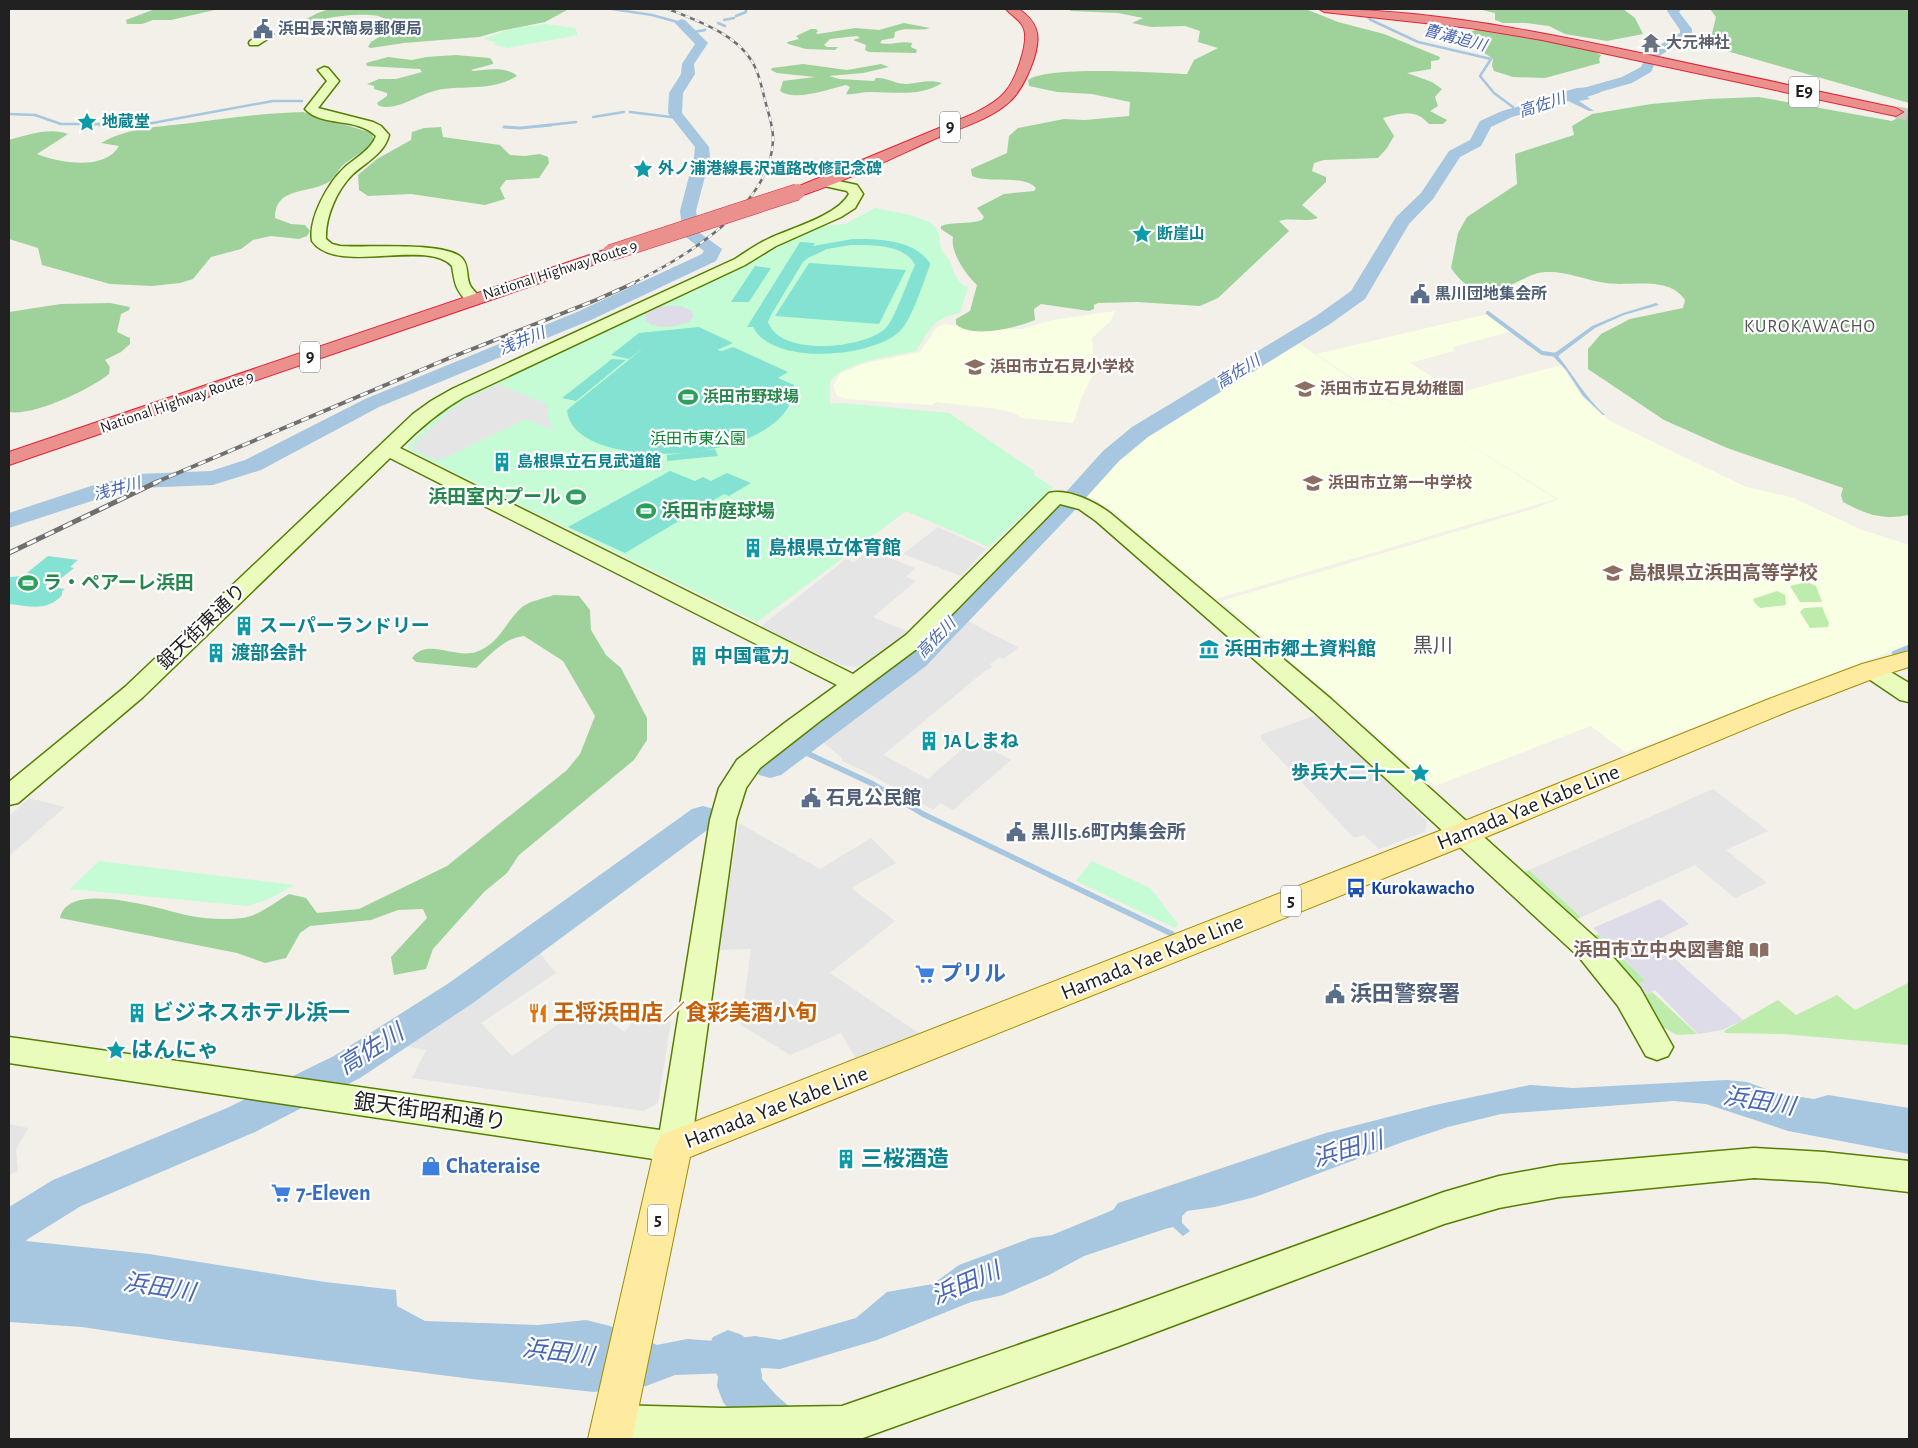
<svg xmlns="http://www.w3.org/2000/svg" width="1918" height="1448" font-family="'Alegreya Sans','Noto Sans JP',sans-serif">
<style>
.education{fill:#f9ffe3}
.grass{fill:#beecad}
.forest{fill:#9fd29b}
.park{fill:#c5fbd5}
.pitch{fill:#84e2d3;fill-rule:evenodd}
.parking{fill:#e5e5e5}
.plaza{fill:#dedce8}
.water{fill:#a7c6e0}
.lines{fill:none;stroke-linecap:round;stroke-linejoin:round}
.stream-far4{stroke:#a7c6e0;stroke-width:2.5}
.stream-far3{stroke:#a7c6e0;stroke-width:3}
.stream-far2{stroke:#a7c6e0;stroke-width:4}
.stream-far1{stroke:#a7c6e0;stroke-width:4.5}
.stream{stroke:#a7c6e0;stroke-width:5.5}
.river{fill:#a7c6e0;fill-rule:evenodd}
.highway-tunnel{stroke:#c8c7c0;stroke-width:12;stroke-dasharray:12 6;stroke-linecap:butt}
.secondary-casing{stroke:#557e02;stroke-width:3}
.primary-casing{stroke:#9e8d00;stroke-width:2}
.highway-casing{stroke:#e1243a;stroke-width:2}
.secondary{fill:#eafcbc;fill-rule:evenodd}
.primary{fill:#feeba0;fill-rule:evenodd}
.highway{fill:#ea918e;fill-rule:evenodd}
.rail-far2-casing{stroke:#6f6f6f;stroke-width:2.5}
.rail-far1-casing{stroke:#6f6f6f;stroke-width:4}
.rail-casing{stroke:#6f6f6f;stroke-width:5}
.rail-far2{stroke:#fff;stroke-width:2;stroke-dasharray:5;stroke-linecap:butt}
.rail-far1{stroke:#fff;stroke-width:2.5;stroke-dasharray:8;stroke-linecap:butt}
.rail{stroke:#fff;stroke-width:3;stroke-dasharray:10;stroke-linecap:butt}
.highway-bridge-casing{stroke:#e1243a;stroke-width:17;stroke-linecap:butt}
.highway-bridge{stroke:#ea918e;stroke-width:16}
.labels{text-anchor:middle;dominant-baseline:central;stroke-width:4.5;stroke-linejoin:round;paint-order:stroke}
.far-service-label{font-size:16px;font-weight:bold;fill:#4e5e75;stroke:#fff;text-anchor:start}
.far-water-label{font-size:16px;font-style:italic;fill:#4967b5;stroke:#fff}
.far-worship-label{font-size:16px;font-weight:bold;fill:#5b616d;stroke:#fff;text-anchor:start}
.far-culture-label{font-size:16px;font-weight:bold;fill:#0d838f;stroke:#fff;text-anchor:start}
.far-street-label{font-size:16px;fill:#212121;stroke:#fff}
.far-education-label{font-size:16px;font-weight:bold;fill:#785e54;stroke:#fff;text-anchor:start}
.far-leisure-label{font-size:16px;font-weight:bold;fill:#27864d;stroke:#fff;text-anchor:start}
.far-park-label{font-size:16px;fill:#09852f;stroke:#fff}
.shield{fill:#fff;stroke:#646464;stroke-width:1}
.shield-label{font-size:18px;font-weight:bold;fill:#212121}
.far-quarter-label{font-size:18px;letter-spacing:1px;fill:#545454;stroke:#fff}
.leisure-label{font-size:19px;font-weight:bold;fill:#27864d;stroke:#fff;text-anchor:start}
.culture-label{font-size:19px;font-weight:bold;fill:#0d838f;stroke:#fff;text-anchor:start}
.education-label{font-size:19px;font-weight:bold;fill:#785e54;stroke:#fff;text-anchor:start}
.street-label{font-size:19px;fill:#212121;stroke:#fff}
.service-label{font-size:19px;font-weight:bold;fill:#4e5e75;stroke:#fff;text-anchor:start}
.transit-label{font-size:19px;font-weight:bold;fill:#164399;stroke:#fff;text-anchor:start}
.neighbourhood-label{font-size:20px;fill:#545454;stroke:#fff}
.near-street-label{font-size:22px;fill:#212121;stroke:#fff}
.near-shop-label{font-size:22px;font-weight:bold;fill:#366cbe;stroke:#fff;text-anchor:start}
.near-service-label{font-size:22px;font-weight:bold;fill:#4e5e75;stroke:#fff;text-anchor:start}
.near-culture-label{font-size:22px;font-weight:bold;fill:#0d838f;stroke:#fff;text-anchor:start}
.near-food-label{font-size:22px;font-weight:bold;fill:#c56008;stroke:#fff;text-anchor:start}
.near-water-label{font-size:24px;font-style:italic;fill:#4967b5;stroke:#fff}
</style>
<rect width="100%" height="100%" fill="#f2f0e8"/>
<g class="education">
<path d="M1115,311L1111,321L1092,338L1095,371L1083,394L1073,423L1022,418L1014,413L998,409L936,402L932,405L846,399L837,396L833,386L841,373L863,364L920,352L936,328L944,324L974,329H1022L1052,320Z"/>
<path d="M1487,314L1512,331L1453,347L1454,351L1410,363L1458,393L1561,365L1582,396L1608,420L1746,487L1791,497L1860,529L1909,545V644L1626,753L1591,726L1435,786L1221,601L1533,509L1558,499L1430,420L1556,499L1216,599L1113,511L1093,498L1085,496L1109,469L1135,445L1232,381L1297,342L1379,398L1342,407L1381,398L1416,413L1381,397L1316,354Z"/>
</g>
<g class="grass">
<path d="M1807,582L1816,586L1822,602H1800L1790,586Z"/>
<path d="M1777,591L1785,595L1786,605L1760,608L1754,602L1753,599Z"/>
<path d="M1822,607L1829,623L1828,627L1810,628L1800,612L1804,608Z"/>
<path d="M1529,870L1581,917L1576,920L1524,872Z"/>
<path d="M1598,934L1646,981L1635,986L1616,960L1594,935Z"/>
<path d="M1908,983L1909,1045L1783,1034L1725,1033L1724,1031L1778,1000L1796,1015L1837,995L1855,1010Z"/>
<path d="M1652,992L1697,1034L1677,1035L1661,1026L1642,996Z"/>
</g>
<g class="forest">
<path d="M155,9H219L171,20H153L142,24H127L126,20Z"/>
<path d="M330,9H562L567,10L545,22L500,31L479,37L404,43L371,48L368,47L371,42L392,29V23C385,18 378,15 370,15C357,14 317,16 310,27L303,28L300,26C307,16 320,12 330,9Z"/>
<path d="M1068,9L1308,10L1338,22L1384,34L1440,57L1439,60L1431,61V69L1407,73L1432,82L1442,89L1435,97L1438,106L1430,111L1447,120L1443,124H1429C1426,121 1422,117 1419,116C1409,110 1393,115 1383,118L1394,136L1387,148L1378,158L1324,160L1314,163L1312,171L1326,177V182L1302,205L1318,218C1304,223 1293,217 1279,221L1289,231L1218,298L1200,306L1137,302L1098,303L1094,305V309L1089,311L1041,304L1034,309L1035,320C1016,328 971,339 956,324V319L970,311L977,285C966,275 950,252 953,237L941,229V226C954,221 968,225 982,220L984,217L977,208L1004,194L1034,191L1036,188C1023,174 991,184 972,176L971,169L1007,153L1009,136L1018,128L1064,119L1085,120L1129,116L1130,102L1092,94L1057,92L1029,86L1028,80C1049,65 1156,73 1187,74L1194,60L1218,48L1198,42L1200,31L1185,26L1151,27L1132,23L1143,18L1118,13L1071,11Z"/>
<path d="M1478,9H1623L1635,18L1643,34L1607,41L1565,34L1549,26L1526,23H1503L1495,20V13Z"/>
<path d="M1710,9H1909V103L1709,46L1716,17Z"/>
<path d="M904,23L930,28C919,32 905,26 895,32L894,38L882,40L880,43C891,46 901,40 912,43L911,47L917,50L916,53L869,52L865,50L866,45L853,40L860,38L857,36L830,39L824,45L827,47H838L835,50L806,49L788,44L787,42L799,39L796,36L811,29H816L818,31L816,33L818,34L855,28L879,30Z"/>
<path d="M1483,29L1588,49L1601,55L1599,59L1600,63L1545,78L1513,77L1494,71L1492,66L1493,59C1483,50 1470,50 1465,34L1475,30Z"/>
<path d="M456,55L490,58L493,62V64L471,70L473,71C485,70 507,66 517,76C490,93 462,84 434,91C415,96 398,111 379,106L377,103L387,96V93L374,89V86L367,84L379,79H396L422,72L420,69L367,66L366,63L388,57L412,60L426,57Z"/>
<path d="M803,64L847,70L881,64L889,67L863,73L829,76L839,79L874,81L876,78C887,77 895,84 907,84C920,83 929,79 942,83C920,97 894,92 870,92C862,92 854,95 846,94L850,87L846,85C829,89 795,102 780,91L783,81L815,77L777,73L771,70L772,68Z"/>
<path d="M1759,97L1892,121L1909,111V515C1882,520 1867,515 1843,502L1841,495L1843,488L1727,448L1664,420L1588,369V349L1601,334L1630,319L1683,308L1685,300C1669,275 1629,287 1606,283C1585,280 1567,271 1545,272C1533,273 1524,279 1513,284C1487,298 1467,292 1451,268L1458,233L1467,217L1517,184L1515,154L1574,135L1572,126L1592,114L1651,104L1708,99Z"/>
<path d="M303,112L372,133L374,143C364,152 352,157 342,166C337,171 334,180 327,183C306,194 275,187 275,218L291,224L305,225L310,231L307,236L299,239L271,236L253,240L241,249L211,257L193,279L180,283L152,286L110,284L42,265L38,248L9,239V140C27,135 50,127 68,134L37,154C59,163 105,171 119,146L101,143C129,127 160,127 191,123C228,118 265,113 303,112Z"/>
<path d="M441,127L443,137L500,145L510,155L525,156L540,154L548,157L549,163L539,178L506,180L500,188L505,199L485,205L411,194L368,196L359,190L358,175L377,159L411,140L412,132L424,128Z"/>
<path d="M110,303L130,307L129,310L121,314L117,332L130,338V344L121,352L105,360L110,367L109,374C89,390 34,416 9,412V312L61,304Z"/>
<path d="M554,595L579,596L590,610L591,630L606,655L621,668L647,718V740L634,760L519,855L507,873L484,892L433,949L426,969L394,975L391,957L427,918L423,909L398,910L371,920L310,926L300,933L286,958L265,963L237,953L60,918C68,878 165,911 191,916C206,919 227,920 242,918C259,916 275,902 289,894L306,898L317,913L359,909L447,866L567,770L580,754L595,716L563,661L524,636C504,638 490,655 476,668L416,662L412,658C426,637 456,659 476,652C501,643 504,623 522,607C530,601 545,598 554,595Z"/>
</g>
<g class="park">
<path d="M545,24L575,28L578,35L507,48L495,45L496,42L483,39L511,29Z"/>
<path d="M875,208C889,211 925,216 934,226C942,234 938,243 942,251C944,254 947,257 949,260C954,270 956,284 968,287L960,313C933,318 930,329 916,351C895,356 837,362 830,384C829,390 830,398 830,404L843,403L949,413L1034,471V475L1053,487L989,547L906,511L757,622L409,450L408,445L434,420L456,402L677,298L698,290L696,288L746,265L791,240L821,226L845,224Z"/>
<path d="M99,861L294,885L271,898L248,906L70,889Z"/>
<path d="M1092,861L1150,888L1178,924L1175,928L1076,881Z"/>
</g>
<g class="pitch">
<path d="M853,239C879,239 913,239 930,263V265C924,281 911,321 900,331C873,358 772,366 753,327H747L800,242L815,243L813,246ZM851,245C871,245 905,244 915,265C908,280 895,318 886,328C864,349 780,357 768,322L771,315L803,262L808,258L827,249Z"/>
<path d="M809,263L906,270L879,324L775,316Z"/>
<path d="M755,266L771,268L749,302H731Z"/>
<path d="M699,327L733,343L717,350L722,351L733,347L788,372L778,378L794,385C796,466 571,477 567,410L646,346L629,359L611,355L639,333Z"/>
<path d="M612,359L626,360L576,401L562,398Z"/>
<path d="M715,449L718,456L667,461V455Z"/>
<path d="M670,471L695,481L703,477L711,481L727,473L751,483L729,496L724,494L625,553L568,527Z"/>
<path d="M48,556L78,560L70,567L74,568L59,580H52L45,586L65,589L62,591V595C47,612 29,606 9,604V577L23,576Z"/>
</g>
<g class="parking">
<path d="M498,384L548,405V418L553,428L550,429L526,419L438,461L414,450L413,445L448,412L470,397Z"/>
<path d="M938,527L986,549L961,576L903,554Z"/>
<path d="M869,550L915,568L906,577L916,581L873,617L909,632L873,659L857,667L842,665L760,627L846,559L854,562Z"/>
<path d="M964,618L984,630L1018,647L1017,649L1003,659L1000,657L990,664L993,667L985,671L883,755L928,779L973,740L1011,760L953,810L940,803L933,810L872,775L842,761V758L823,742L883,695L879,692L894,680L924,660Z"/>
<path d="M1314,716L1321,717L1427,821L1425,832L1379,849L1364,835L1354,838L1261,739V735L1263,734Z"/>
<path d="M1713,789L1768,831L1726,850L1767,883L1735,898L1695,865L1582,917L1529,870Z"/>
<path d="M29,798L65,807L9,856V816Z"/>
<path d="M739,823L820,869L871,838L896,863L851,888L895,921L830,973L920,1034L856,1059L841,1033L790,1055L741,1025L751,949L718,950Z"/>
<path d="M534,946L556,973L481,1023L512,1056L586,1005L625,1032L641,1009L671,1021L658,1103L644,1111L412,1078L426,1050L398,1045Z"/>
<path d="M9,1124L28,1128L16,1150L18,1171L9,1175Z"/>
</g>
<g class="plaza">
<path d="M660,306H681L692,311L693,317L689,322L676,326L663,327L652,325L646,321L645,313Z"/>
<path d="M1660,899L1689,924L1655,941L1743,1020L1722,1030L1698,1034L1655,990L1642,996L1635,986L1646,981L1593,928Z"/>
</g>
<g class="water">
<path d="M1597,87L1605,89L1599,93L1587,97L1590,99L1579,101L1594,111H1589L1564,99L1559,102L1550,101L1556,96L1551,95L1577,88Z"/>
<path d="M1656,303L1659,305L1624,315L1595,328L1558,356C1574,376 1586,398 1605,415H1603L1583,396L1566,370L1552,355L1592,326L1623,313Z"/>
<path d="M1726,1080L1747,1082L1780,1094L1814,1099L1828,1095L1909,1108V1154L1788,1131L1706,1104L1674,1101L1501,1114L1448,1127L1403,1142L1255,1197L1215,1207L1187,1211L1182,1216V1223L1190,1231L1183,1236L1173,1227L1165,1229L1084,1256L1049,1275L1003,1295L971,1302L877,1340L780,1369L764,1368L730,1373L675,1375L646,1386L594,1392L472,1379L182,1342L82,1327L9,1322V1215L47,1198L69,1197L47,1209L26,1241L149,1254L325,1282L396,1290L397,1306L425,1321L538,1325L586,1320L610,1326L657,1345L687,1339L715,1341L755,1336L780,1340L856,1318L887,1292L933,1284L959,1265L1031,1238L1052,1235L1113,1210L1118,1203L1326,1133L1435,1105L1530,1085L1573,1088Z"/>
</g>
<g class="lines">
<g class="stream-far4">
<path d="M612,9L652,15L681,23"/>
<path d="M1359,9L1371,20L1418,42L1491,59L1480,76L1494,93L1513,107"/>
<path d="M736,16L746,12V9"/>
<path d="M724,20L734,18"/>
<path d="M718,23L725,26"/>
<path d="M694,32L705,30"/>
<path d="M630,112L679,118"/>
<path d="M9,114L35,115L61,124H147L273,101H302"/>
<path d="M593,117L624,112"/>
<path d="M540,126L576,122"/>
</g>
<g class="stream-far3">
<path d="M100,125H131"/>
<path d="M504,127L520,128L551,125"/>
</g>
<path class="stream-far2" d="M1488,313L1542,353L1557,355"/>
<path class="stream-far1" d="M1894,653L1909,647"/>
<path class="stream" d="M798,749L873,784L923,814L1172,934"/>
<g class="river">
<path d="M1669,9H1682L1679,12L1692,29V35L1658,57L1651,72L1632,83L1512,117L1491,127L1481,146L1460,157L1433,199L1409,224L1365,299L1330,324L1148,437L1119,461L1073,512L926,666L781,775L770,778L759,775L755,768L759,761L906,654L1057,502L1103,451L1132,427L1316,316L1351,291L1396,217L1421,193L1449,151L1470,140L1480,121L1502,111L1622,77L1641,67L1648,52L1680,33V30L1667,11Z"/>
<path d="M681,19L685,20L708,43L694,64L695,74L683,93L682,113L709,147L710,157L696,211L700,233L722,249L716,261L591,320L379,407L261,470L213,485L138,488L107,496L9,528V513L91,486L138,474L211,471L245,460L365,399L577,312L702,254L704,251L683,235L680,211L694,157L695,147L668,113L669,93L681,74L682,64L695,44L675,23Z"/>
<path d="M703,806L714,809L718,817L714,825L473,1003L360,1078L255,1132L81,1206L23,1242L9,1248V1207L53,1180L227,1108L334,1056L449,983L692,809Z"/>
<path d="M728,1330C732,1332 739,1333 743,1336C750,1342 764,1370 762,1379L776,1395L808,1423L815,1439H758L744,1427L723,1402L717,1386L718,1377L706,1352L713,1337Z"/>
</g>
<path class="highway-tunnel" d="M1896,112L1909,115"/>
<defs>
<g id="secondary">
<path d="M268,31L273,34L272,36L258,45H250L249,43L250,41Z"/>
<path d="M324,67L328,68L339,81L318,108L373,122L381,126L389,135C384,154 366,162 352,175C337,190 325,217 326,239L332,244L340,246C366,248 445,241 462,258C470,267 465,278 471,287C474,291 478,295 481,299L479,302H467C455,288 455,284 452,266C427,238 336,276 312,241C308,219 328,183 344,168C355,158 371,150 376,136C357,117 321,127 305,109L327,81L318,70Z"/>
<path d="M825,178L857,185L863,194L855,208L841,217L776,246L745,265L464,397C440,411 420,428 400,448L853,674L906,635L1049,493C1068,488 1095,502 1110,513L1331,699L1599,941L1640,988L1673,1047L1668,1056L1657,1060L1646,1056L1618,1006L1579,957L1313,711L1096,521L1079,509L1060,504L922,645L820,721L760,768L746,788L736,820L691,1147L686,1158L674,1162L9,1063V1037L660,1130L710,820L719,788L737,760L786,722L837,685L390,458L143,697L18,803L9,805V782L125,687L413,414L431,401L452,389L735,259C746,252 757,244 768,239C791,228 837,216 849,194L847,191L820,185L818,182Z"/>
<path d="M1871,663L1879,665L1909,683V702L1900,700L1863,675L1859,670L1863,665Z"/>
<path d="M1754,1148L1824,1152L1909,1161V1192L1824,1182L1754,1178L1559,1197L1499,1208L1444,1224L1119,1346L860,1439H600L593,1425L599,1411L613,1405L723,1408L842,1406L1119,1310L1444,1192L1499,1176L1559,1165Z"/>
</g>
<path id="primary" d="M1909,651V667L1880,676L1789,711L1474,842L690,1157L632,1439H588L655,1147L661,1135L1452,826L1769,699L1862,664Z"/>
<g id="highway">
<path d="M1006,9H1019C1026,14 1033,20 1036,29C1043,48 1023,92 1007,104C988,120 962,127 939,137C894,157 849,180 803,195C798,197 796,196 792,195L789,192L792,189L973,114C984,108 997,102 1005,92C1015,81 1029,44 1024,29C1021,20 1012,16 1006,9Z"/>
<path d="M1319,9C1427,9 1535,31 1640,53C1726,72 1811,90 1896,108L1903,112L1896,116L1542,40L1470,28L1324,12Z"/>
<path d="M610,248L616,249L618,253L616,257L9,465V452Z"/>
</g>
</defs>
<use href="#secondary" class="secondary-casing"/>
<use href="#primary" class="primary-casing"/>
<use href="#highway" class="highway-casing"/>
<use href="#secondary" class="secondary"/>
<use href="#primary" class="primary"/>
<use href="#highway" class="highway"/>
<defs>
<path id="rail-far2" d="M631,284C684,258 770,207 773,141C774,127 768,113 765,100C762,89 760,77 755,67C740,35 698,21 668,9"/>
<path id="rail-far1" d="M154,483L447,359L596,300L634,283"/>
<path id="rail" d="M9,553L157,482"/>
</defs>
<use href="#rail-far2" class="rail-far2-casing"/>
<use href="#rail-far1" class="rail-far1-casing"/>
<use href="#rail" class="rail-casing"/>
<use href="#rail-far2" class="rail-far2"/>
<use href="#rail-far1" class="rail-far1"/>
<use href="#rail" class="rail"/>
<defs>
<path id="highway-bridge" d="M610,253L797,192"/>
</defs>
<use href="#highway-bridge" class="highway-bridge-casing"/>
<use href="#highway-bridge" class="highway-bridge"/>
</g>
<defs>
<symbol id="civic-bare" viewBox="-9 -9 18 18"><path d="M-.6-6.5H3V-4.5H.6V-3L4-1V1h2V6H-6V1h2V-1L-.6-3ZM-1.2 2.5V6h2.4V2.5Z" fill="#5c6f8a" stroke="#fff" stroke-width="2.5" paint-order="stroke"/></symbol>
<symbol id="temple-bare" viewBox="-9 -9 18 18"><path d="M0-6L5-2H3V0L6.5 2.5H4V6H1.5V3h-3V6H-4V2.5H-6.5L-3 0V-2H-5Z" fill="#6b7280" stroke="#fff" stroke-width="2.5" paint-order="stroke"/></symbol>
<symbol id="sight-bare" viewBox="-9 -9 18 18"><path d="M0-6L1.8-2.2L6-1.7L2.9 1.2L3.7 5.4L0 3.3L-3.7 5.4L-2.9 1.2L-6-1.7L-1.8-2.2Z" fill="#0f9aa8" stroke="#fff" stroke-width="2.5" paint-order="stroke"/></symbol>
<symbol id="school-bare" viewBox="-9 -9 18 18"><path d="M0-5L7-2L0 1L-7-2ZM-4 1L0 2.5L4 1V4Q0 6-4 4Z" fill="#8d6e63" stroke="#fff" stroke-width="2.5" paint-order="stroke"/></symbol>
<symbol id="stadium-bare" viewBox="-9 -9 18 18"><path d="M0-5a6.5 5 0 1 0 0 10a6.5 5 0 1 0 0-10ZM-3.5-1.8h7v3.6h-7Z" fill="#2e9e5b" stroke="#fff" stroke-width="2.5" paint-order="stroke"/></symbol>
<symbol id="building-bare" viewBox="-9 -9 18 18"><path d="M-4-6H4V6H1V3H-1V6H-4ZM-2.5-4.3h1.7v1.8h-1.7ZM.8-4.3h1.7v1.8H.8ZM-2.5-1h1.7V.8h-1.7ZM.8-1h1.7V.8H.8Z" fill="#0f9aa8" stroke="#fff" stroke-width="2.5" paint-order="stroke"/></symbol>
<symbol id="museum-bare" viewBox="-9 -9 18 18"><path d="M0-6L6-3V-2H-6V-3ZM-5-1h2V3h-2ZM-1-1h2V3h-2ZM3-1h2V3H3ZM-6 4H6V6H-6Z" fill="#0f9aa8" stroke="#fff" stroke-width="2.5" paint-order="stroke"/></symbol>
<symbol id="bus-bare" viewBox="-9 -9 18 18"><path d="M-5-6H5V4H4V6H2V4H-2V6H-4V4H-5ZM-3.5-4V0h7V-4ZM-3.5 1.2v1.5H-2V1.2ZM2 1.2v1.5H3.5V1.2Z" fill="#1a4fb4" stroke="#fff" stroke-width="2.5" paint-order="stroke"/></symbol>
<symbol id="library-bare" viewBox="-9 -9 18 18"><path d="M-6-4Q-3-5.5-.7-3.5V5Q-3 3-6 4ZM6-4Q3-5.5 .7-3.5V5Q3 3 6 4Z" fill="#8d6e63" stroke="#fff" stroke-width="2.5" paint-order="stroke"/></symbol>
<symbol id="supermarket-bare" viewBox="-9 -9 18 18"><path d="M-6-5.5h2.5l.6 2H6L4.5 2H-2.5L-4.4-4H-6ZM-1.5 3.2a1.3 1.3 0 1 0 .1 0ZM3 3.2a1.3 1.3 0 1 0 .1 0Z" fill="#3f7fe0" stroke="#fff" stroke-width="2.5" paint-order="stroke"/></symbol>
<symbol id="restaurant-bare" viewBox="-9 -9 18 18"><path d="M-5-6h1v4h1v-4h1v4h1v-4h1v5L-1.5 .5V6h-2V.5L-5-1ZM5-6V6H3V1.5H1.5Q1.5-4 5-6Z" fill="#e8710a" stroke="#fff" stroke-width="2.5" paint-order="stroke"/></symbol>
<symbol id="shop-bare" viewBox="-9 -9 18 18"><path d="M-5-2.5h2.3a2.7 3.5 0 0 1 5.4 0H5L5.5 6h-11ZM-1.5-2.5h3a1.5 2.3 0 0 0-3 0Z" fill="#3f7fe0" stroke="#fff" stroke-width="2.5" paint-order="stroke"/></symbol>
</defs>
<g fill-rule="evenodd">
<use href="#civic-bare" x="249" y="15" width="28" height="28"/>
<use href="#temple-bare" x="1637" y="29" width="28" height="28"/>
<use href="#sight-bare" x="73" y="108" width="28" height="28"/>
<use href="#sight-bare" x="629" y="155" width="28" height="28"/>
<use href="#sight-bare" x="1128" y="220" width="28" height="28"/>
<use href="#civic-bare" x="1406" y="280" width="28" height="28"/>
<use href="#school-bare" x="961" y="353" width="28" height="28"/>
<use href="#school-bare" x="1291" y="375" width="28" height="28"/>
<use href="#stadium-bare" x="674" y="383" width="28" height="28"/>
<use href="#building-bare" x="488" y="448" width="28" height="28"/>
<use href="#school-bare" x="1299" y="469" width="28" height="28"/>
<use href="#stadium-bare" x="562" y="483" width="28" height="28"/>
<use href="#stadium-bare" x="632" y="497" width="28" height="28"/>
<use href="#building-bare" x="739" y="534" width="28" height="28"/>
<use href="#school-bare" x="1599" y="559" width="28" height="28"/>
<use href="#stadium-bare" x="14" y="569" width="28" height="28"/>
<use href="#building-bare" x="230" y="612" width="28" height="28"/>
<use href="#museum-bare" x="1195" y="635" width="28" height="28"/>
<use href="#building-bare" x="202" y="639" width="28" height="28"/>
<use href="#building-bare" x="685" y="642" width="28" height="28"/>
<use href="#building-bare" x="915" y="727" width="28" height="28"/>
<use href="#sight-bare" x="1406" y="759" width="28" height="28"/>
<use href="#civic-bare" x="797" y="784" width="28" height="28"/>
<use href="#civic-bare" x="1002" y="818" width="28" height="28"/>
<use href="#bus-bare" x="1342" y="874" width="28" height="28"/>
<use href="#library-bare" x="1745" y="936" width="28" height="28"/>
<use href="#supermarket-bare" x="911" y="960" width="28" height="28"/>
<use href="#civic-bare" x="1321" y="980" width="28" height="28"/>
<use href="#building-bare" x="123" y="999" width="28" height="28"/>
<use href="#restaurant-bare" x="524" y="999" width="28" height="28"/>
<use href="#sight-bare" x="102" y="1036" width="28" height="28"/>
<use href="#building-bare" x="832" y="1145" width="28" height="28"/>
<use href="#shop-bare" x="417" y="1152" width="28" height="28"/>
<use href="#supermarket-bare" x="267" y="1179" width="28" height="28"/>
</g>
<g class="labels">
<g class="far-service-label">
<text x="278" y="29">浜田長沢簡易郵便局</text>
<text x="1435" y="294">黒川団地集会所</text>
</g>
<g class="far-water-label">
<text transform="translate(1455 38) rotate(15)">曹溝追川</text>
<text transform="translate(1542 105) rotate(-18)">高佐川</text>
<text transform="translate(522 341) rotate(-22)">浅井川</text>
<text transform="translate(1238 372) rotate(-32)">高佐川</text>
<text transform="translate(117 489) rotate(-15)">浅井川</text>
<text transform="translate(936 638) rotate(-46)">高佐川</text>
</g>
<g class="far-worship-label">
<text x="1666" y="43">大元神社</text>
</g>
<g class="far-culture-label">
<text x="102" y="122">地蔵堂</text>
<text x="658" y="169">外ノ浦港線長沢道路改修記念碑</text>
<text x="1157" y="234">断崖山</text>
<text x="517" y="462">島根県立石見武道館</text>
</g>
<g class="far-street-label">
<text transform="translate(560 270) rotate(-18)">National Highway Route 9</text>
<text transform="translate(177 402) rotate(-19)">National Highway Route 9</text>
</g>
<g class="far-education-label">
<text x="990" y="367">浜田市立石見小学校</text>
<text x="1320" y="389">浜田市立石見幼稚園</text>
<text x="1328" y="483">浜田市立第一中学校</text>
</g>
<g class="far-leisure-label">
<text x="703" y="397">浜田市野球場</text>
</g>
<g class="far-park-label">
<text x="698" y="439">浜田市東公園</text>
</g>
<g class="shield">
<rect x="1789" y="76.5" width="30" height="31" rx="4"/>
<rect x="940" y="111.5" width="20" height="31" rx="4"/>
<rect x="300" y="341.5" width="20" height="31" rx="4"/>
<rect x="1281" y="885.5" width="20" height="31" rx="4"/>
<rect x="648" y="1204.5" width="20" height="31" rx="4"/>
</g>
<g class="shield-label">
<text x="1804" y="92">E9</text>
<text x="950" y="127">9</text>
<text x="310" y="357">9</text>
<text x="1291" y="901">5</text>
<text x="658" y="1220">5</text>
</g>
<g class="far-quarter-label">
<text x="1810" y="327">KUROKAWACHO</text>
</g>
<g class="leisure-label">
<text x="561" y="497" text-anchor="end">浜田室内プール</text>
<text x="661" y="511">浜田市庭球場</text>
<text x="43" y="583">ラ・ペアーレ浜田</text>
</g>
<g class="culture-label">
<text x="768" y="548">島根県立体育館</text>
<text x="259" y="626">スーパーランドリー</text>
<text x="1224" y="649">浜田市郷土資料館</text>
<text x="231" y="653">渡部会計</text>
<text x="714" y="656">中国電力</text>
<text x="944" y="741">JAしまね</text>
<text x="1405" y="773" text-anchor="end">歩兵大二十一</text>
</g>
<g class="education-label">
<text x="1628" y="573">島根県立浜田高等学校</text>
<text x="1744" y="950" text-anchor="end">浜田市立中央図書館</text>
</g>
<g class="street-label">
<text transform="translate(202 627) rotate(-44)">銀天街東通り</text>
</g>
<g class="service-label">
<text x="826" y="798">石見公民館</text>
<text x="1031" y="832">黒川5.6町内集会所</text>
</g>
<g class="transit-label">
<text x="1371" y="888">Kurokawacho</text>
</g>
<g class="neighbourhood-label">
<text x="1433" y="646">黒川</text>
</g>
<g class="near-street-label">
<text transform="translate(1528 807) rotate(-22)">Hamada Yae Kabe Line</text>
<text transform="translate(1152 957) rotate(-22)">Hamada Yae Kabe Line</text>
<text transform="translate(776 1107) rotate(-21)">Hamada Yae Kabe Line</text>
<text transform="translate(430 1112) rotate(8)">銀天街昭和通り</text>
</g>
<g class="near-shop-label">
<text x="940" y="974">プリル</text>
<text x="446" y="1166">Chateraise</text>
<text x="296" y="1193">7-Eleven</text>
</g>
<g class="near-service-label">
<text x="1350" y="994">浜田警察署</text>
</g>
<g class="near-culture-label">
<text x="152" y="1013">ビジネスホテル浜一</text>
<text x="131" y="1050">はんにゃ</text>
<text x="861" y="1159">三桜酒造</text>
</g>
<g class="near-food-label">
<text x="553" y="1013">王将浜田店／食彩美酒小旬</text>
</g>
<g class="near-water-label">
<text transform="translate(371 1050) rotate(-32)">高佐川</text>
<text transform="translate(1759 1102) rotate(9)">浜田川</text>
<text transform="translate(1348 1150) rotate(-16)">浜田川</text>
<text transform="translate(966 1284) rotate(-23)">浜田川</text>
<text transform="translate(159 1288) rotate(9)">浜田川</text>
<text transform="translate(558 1353) rotate(7)">浜田川</text>
</g>
</g>
<rect width="1918" height="1448" fill="none" stroke="#212121" stroke-width="20"/>
</svg>
